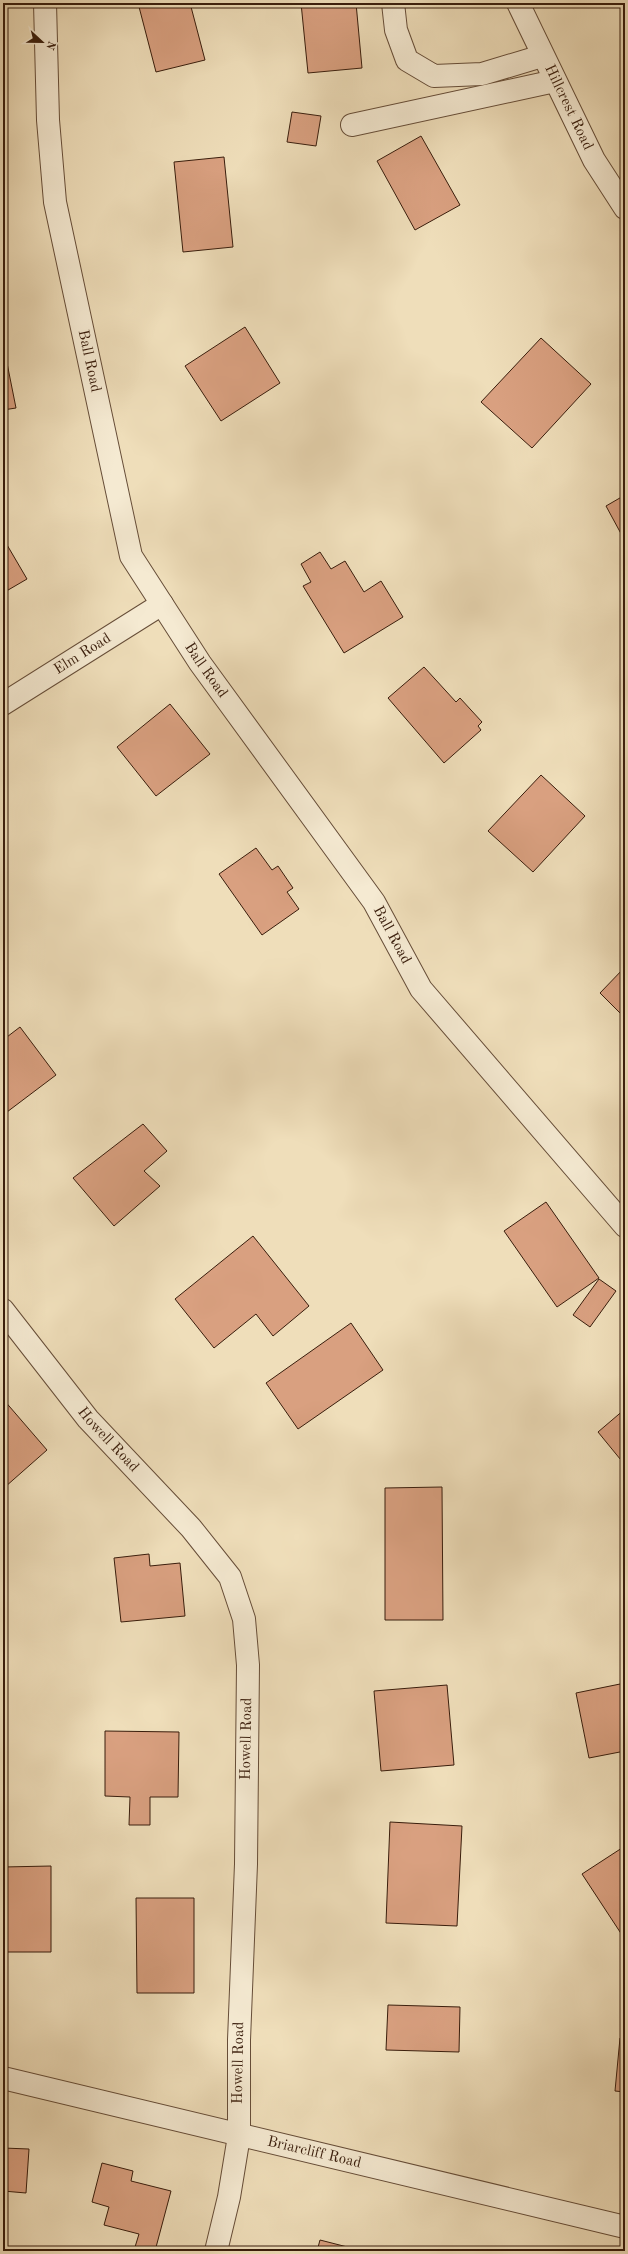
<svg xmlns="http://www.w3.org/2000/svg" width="628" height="2254" font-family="'Old Standard TT',serif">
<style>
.building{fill:#d9a080;stroke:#391d0c}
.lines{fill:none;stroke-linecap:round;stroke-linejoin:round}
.minor-casing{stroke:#664d38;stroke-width:24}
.minor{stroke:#f5ead2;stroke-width:22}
.labels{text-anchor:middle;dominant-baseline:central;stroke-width:4;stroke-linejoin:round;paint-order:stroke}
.street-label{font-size:15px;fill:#391d0c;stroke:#f5ead2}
</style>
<rect width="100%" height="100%" fill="#efdeba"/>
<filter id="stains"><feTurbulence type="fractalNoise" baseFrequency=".005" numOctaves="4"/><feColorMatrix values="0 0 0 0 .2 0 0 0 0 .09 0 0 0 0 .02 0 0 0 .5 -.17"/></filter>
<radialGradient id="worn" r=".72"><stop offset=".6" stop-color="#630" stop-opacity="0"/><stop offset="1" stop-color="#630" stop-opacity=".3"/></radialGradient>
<g class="building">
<path d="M138,3H190L205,60L156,72Z"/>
<path d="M301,3H356L362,68L308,73Z"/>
<path d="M3,110L6,155H3Z"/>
<path d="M292,112L321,116L316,146L287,142Z"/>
<path d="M421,136L460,205L415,230L377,161Z"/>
<path d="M224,157L233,247L183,252L174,162Z"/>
<path d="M245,327L280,383L221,421L185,366Z"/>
<path d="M541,338L591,384L532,448L481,402Z"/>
<path d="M3,343L16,408L3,410Z"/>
<path d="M625,495V541L606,506Z"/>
<path d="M3,538L27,579L3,593Z"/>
<path d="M320,552L331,569L345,561L364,592L381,581L403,617L344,653L303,586L311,582L301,564Z"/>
<path d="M424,667L456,702L460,698L482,722L478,726L481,730L444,763L388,698Z"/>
<path d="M170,704L210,754L156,796L117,747Z"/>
<path d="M541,775L585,816L533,872L488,831Z"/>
<path d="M256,848L272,870L278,866L293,888L287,892L299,909L262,935L219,874Z"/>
<path d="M625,967V1018L600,993Z"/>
<path d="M20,1027L56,1075L3,1115V1040Z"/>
<path d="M143,1124L167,1151L144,1171L160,1186L114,1226L73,1178Z"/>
<path d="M546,1202L599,1278L557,1307L504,1231Z"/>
<path d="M253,1236L309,1306L273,1336L256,1314L214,1348L175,1299Z"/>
<path d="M599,1279L616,1291L590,1327L573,1315Z"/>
<path d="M351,1323L383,1370L298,1429L266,1383Z"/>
<path d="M3,1399L47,1450L5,1487L3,1484Z"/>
<path d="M625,1409V1465L598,1432Z"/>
<path d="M442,1487L443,1620H385V1488Z"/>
<path d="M149,1554L150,1566L180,1563L185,1616L121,1622L114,1558Z"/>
<path d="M625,1683V1751L589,1758L576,1693Z"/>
<path d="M447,1685L454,1765L381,1771L374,1691Z"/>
<path d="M105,1731L179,1732L178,1797H150V1825H129L130,1797L105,1796Z"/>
<path d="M390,1822L462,1826L457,1926L386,1923Z"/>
<path d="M625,1846V1933L622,1935L582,1874Z"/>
<path d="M51,1866V1952H3V1867Z"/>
<path d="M136,1898H194V1993H137Z"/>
<path d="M388,2005L460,2007L459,2052L386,2050Z"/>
<path d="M620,2038H625V2092L615,2091Z"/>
<path d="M3,2148L29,2149L26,2193L3,2191Z"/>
<path d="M102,2163L133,2171L131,2181L171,2191L155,2251L135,2247L139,2234L104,2225L109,2207L92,2202Z"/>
<path d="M320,2240L363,2251H317Z"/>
</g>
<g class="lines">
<defs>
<g id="minor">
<path id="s1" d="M45,3L48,120L55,202L131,556L200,663L374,902L421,989L625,1226"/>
<path d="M393,3L396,30L407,60L434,76L482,74L542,56"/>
<path id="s2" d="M518,3L594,160L625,208"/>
<path d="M352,125L555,81"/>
<path id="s3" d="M3,704L162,604"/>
<path id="s4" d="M3,1310L88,1419L191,1528L230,1577L244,1619L248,1665L246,1864L239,2040V2136L229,2197L216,2251"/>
<path id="s5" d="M3,2078L625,2227"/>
</g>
</defs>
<use href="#minor" class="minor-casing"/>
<use href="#minor" class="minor"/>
</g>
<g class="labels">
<g class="street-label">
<text stroke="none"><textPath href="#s2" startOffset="116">Hillcrest Road</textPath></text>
<text stroke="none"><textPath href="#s1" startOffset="362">Ball Road</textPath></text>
<text stroke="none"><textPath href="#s3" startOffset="94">Elm Road</textPath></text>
<text stroke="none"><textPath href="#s1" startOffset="698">Ball Road</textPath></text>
<text stroke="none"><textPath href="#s1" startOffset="1022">Ball Road</textPath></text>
<text stroke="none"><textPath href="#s4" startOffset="167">Howell Road</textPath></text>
<text transform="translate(247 1739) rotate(-89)">Howell Road</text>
<text transform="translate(239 2063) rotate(-89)">Howell Road</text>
<text stroke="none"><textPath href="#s5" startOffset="320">Briarcliff Road</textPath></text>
</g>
</g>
<rect width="628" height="2254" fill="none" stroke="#efdeba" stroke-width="16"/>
<rect x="4" y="4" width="620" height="2246" fill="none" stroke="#391d0c" stroke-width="2"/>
<rect x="8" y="8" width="612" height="2238" fill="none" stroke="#391d0c"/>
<g transform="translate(42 42) rotate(112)" stroke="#f5ead2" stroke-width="3" paint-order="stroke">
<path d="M0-3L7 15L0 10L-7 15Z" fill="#391d0c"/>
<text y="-6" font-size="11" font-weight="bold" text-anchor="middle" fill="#391d0c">N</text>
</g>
<rect width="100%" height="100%" filter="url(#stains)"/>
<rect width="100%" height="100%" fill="url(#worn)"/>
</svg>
